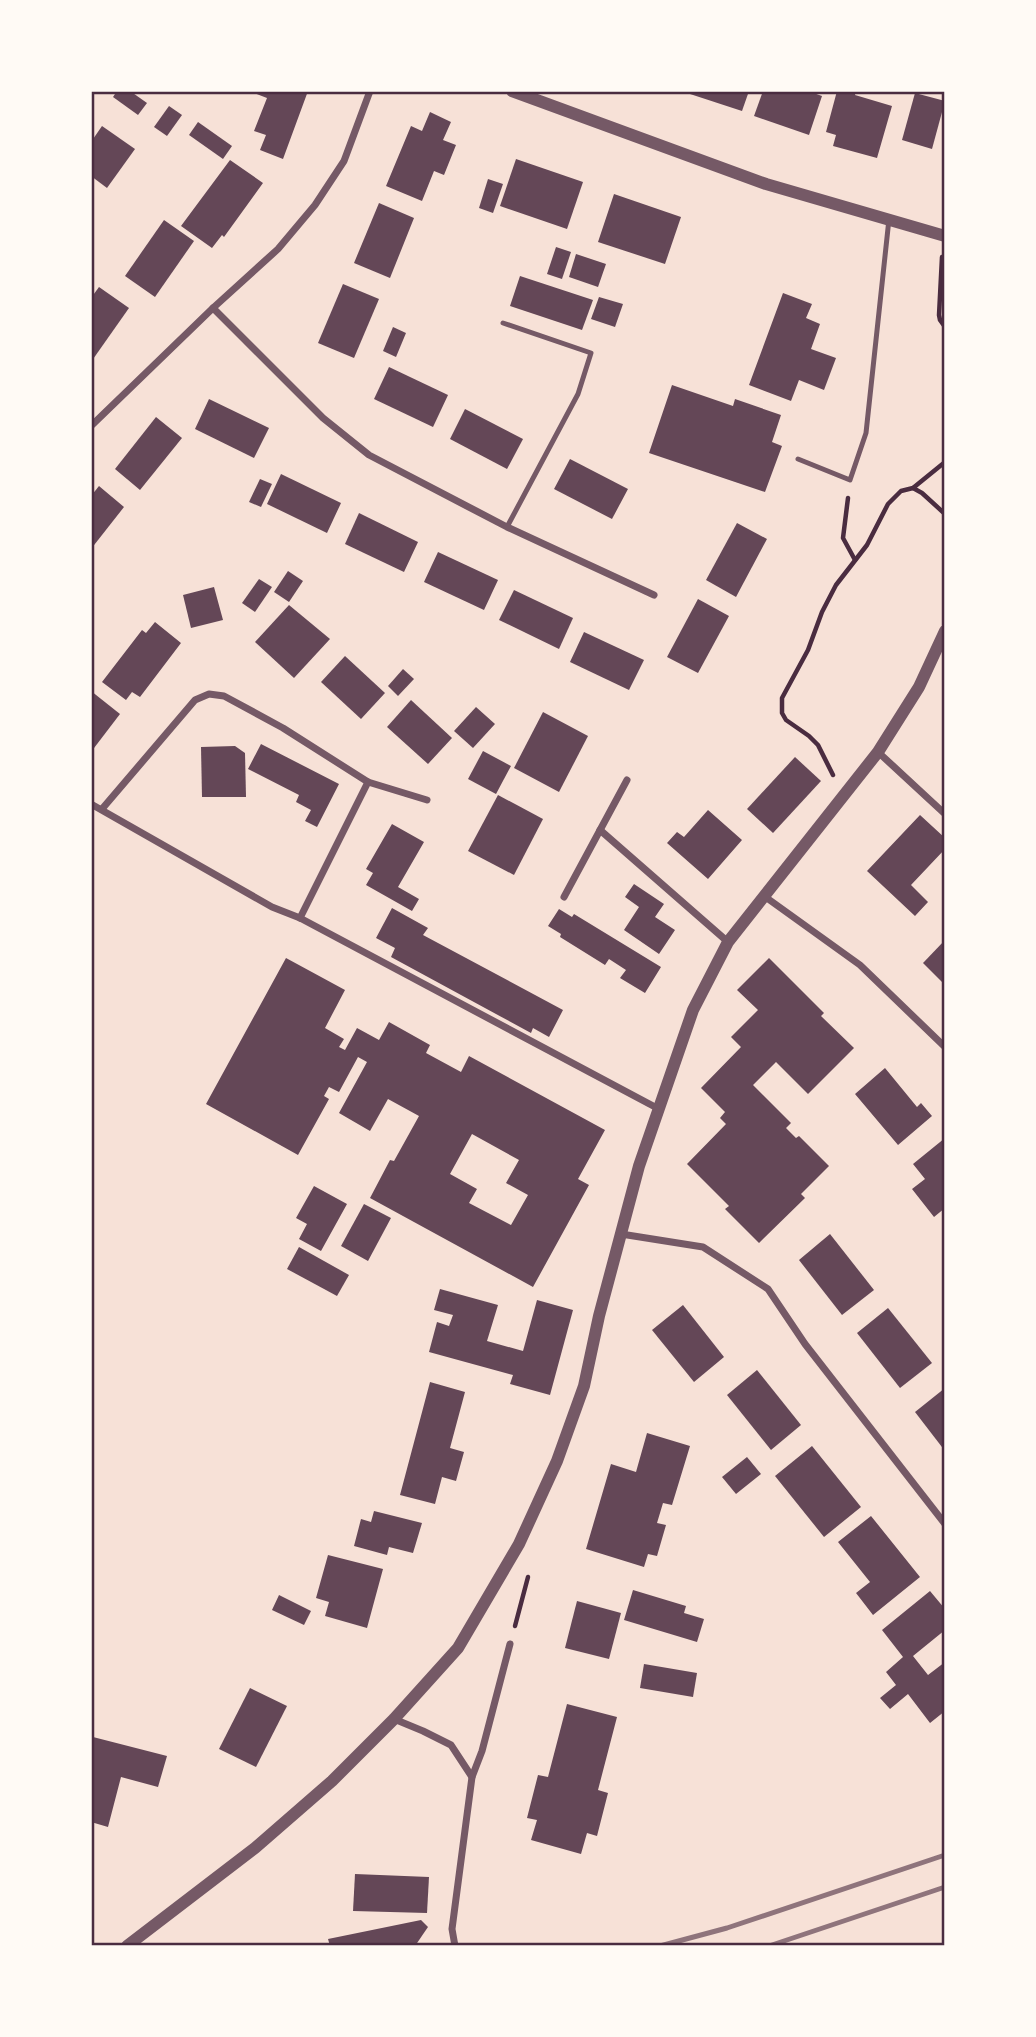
<svg xmlns="http://www.w3.org/2000/svg" width="1036" height="2037" font-family="Lato,sans-serif">
<style>
.building{fill:#644757;fill-rule:evenodd}
.lines{fill:none;stroke-linecap:round;stroke-linejoin:round}
.path{stroke:#4a2c40;stroke-width:4.5}
.service{stroke:#755966;stroke-width:5}
.minor{stroke:#755966;stroke-width:7}
.tertiary{stroke:#755966;stroke-width:12}
.rail{stroke:#8f747c;stroke-width:5}
.neatline{fill:none;stroke:#4a2c40;stroke-width:2.5}
</style>
<rect width="100%" height="100%" fill="#f7e1d7"/>
<g class="building">
<path d="M117,91H130L147,103L138,115L113,97Z"/>
<path d="M249,91H308L283,159L260,150L266,135L254,131L267,98Z"/>
<path d="M691,91H749L742,111L690,94Z"/>
<path d="M763,91H808L822,96L809,135L754,116Z"/>
<path d="M837,91H856L855,95L892,106L877,158L833,146L836,135L826,132Z"/>
<path d="M915,93L945,101L932,149L902,140Z"/>
<path d="M169,106L182,115L167,136L154,127Z"/>
<path d="M430,112L451,122L443,140L456,145L444,175L434,171L422,201L386,186L411,126L422,131Z"/>
<path d="M198,122L232,146L223,159L189,135Z"/>
<path d="M102,126L135,149L107,188L91,176V142Z"/>
<path d="M516,159L583,182L567,229L500,206Z"/>
<path d="M230,160L263,183L224,237L222,235L212,248L181,226Z"/>
<path d="M488,179L503,184L493,213L479,208Z"/>
<path d="M614,194L681,217L665,264L598,242Z"/>
<path d="M379,203L414,218L390,278L354,263Z"/>
<path d="M164,220L194,241L155,297L125,276Z"/>
<path d="M556,247L571,252L562,279L547,274Z"/>
<path d="M576,254L606,264L598,287L569,277Z"/>
<path d="M520,276L593,300L582,330L510,306Z"/>
<path d="M343,284L379,299L354,358L318,343Z"/>
<path d="M99,287L129,308L91,362V298Z"/>
<path d="M783,293L812,304L806,318L820,324L811,349L836,358L824,390L799,380L791,401L749,385Z"/>
<path d="M599,297L623,304L615,327L591,319Z"/>
<path d="M393,327L406,333L396,357L383,351Z"/>
<path d="M389,367L448,395L433,427L374,399Z"/>
<path d="M672,385L733,406L735,399L781,415L772,442L782,446L765,492L649,453Z"/>
<path d="M209,399L269,428L254,458L195,429Z"/>
<path d="M465,409L523,439L507,469L450,439Z"/>
<path d="M156,417L182,438L140,490L115,469Z"/>
<path d="M570,459L628,489L612,519L554,489Z"/>
<path d="M281,474L341,503L327,533L267,504Z"/>
<path d="M260,479L272,484L261,507L249,502Z"/>
<path d="M99,486L124,507L91,549V496Z"/>
<path d="M359,513L418,542L404,572L345,544Z"/>
<path d="M737,523L767,539L736,597L706,580Z"/>
<path d="M438,552L498,580L484,610L424,582Z"/>
<path d="M288,571L303,581L289,602L274,592Z"/>
<path d="M259,579L272,587L255,612L242,603Z"/>
<path d="M214,587L223,620L191,628L183,595Z"/>
<path d="M514,590L573,618L559,649L499,620Z"/>
<path d="M698,599L729,616L698,673L667,657Z"/>
<path d="M289,605L330,639L294,678L255,642Z"/>
<path d="M155,622L181,643L140,697L132,692L126,700L102,682L142,630L146,633Z"/>
<path d="M584,632L644,660L629,690L570,662Z"/>
<path d="M345,656L385,693L361,719L321,682Z"/>
<path d="M403,669L414,679L398,696L388,686Z"/>
<path d="M91,691L120,714L91,752Z"/>
<path d="M411,700L452,738L428,764L387,727Z"/>
<path d="M476,707L495,724L473,748L454,731Z"/>
<path d="M543,712L588,736L559,792L514,768Z"/>
<path d="M261,744L339,784L317,827L305,821L311,810L296,802L299,795L248,769Z"/>
<path d="M235,746L245,753L246,797H202L201,747Z"/>
<path d="M483,751L511,766L496,794L468,779Z"/>
<path d="M795,757L821,781L773,833L747,809Z"/>
<path d="M498,795L543,819L514,875L468,851Z"/>
<path d="M708,810L742,840L708,879L667,843L677,832L684,837Z"/>
<path d="M920,815L945,838V849L911,885L928,902L915,916L867,871Z"/>
<path d="M392,824L424,842L398,887L419,899L412,911L366,885L373,873L366,869Z"/>
<path d="M634,884L664,904L655,917L675,930L659,954L624,930L639,907L625,897Z"/>
<path d="M392,908L428,928L423,935L563,1010L549,1037L533,1028L531,1033L391,957L395,948L376,938Z"/>
<path d="M559,909L572,917L574,914L661,967L645,993L620,978L626,970L609,959L605,965L560,937L561,934L548,926Z"/>
<path d="M945,940V985L923,963Z"/>
<path d="M286,958L345,990L325,1028L344,1039L339,1047L345,1050L357,1028L379,1040L389,1022L430,1045L426,1053L461,1072L469,1056L605,1130L578,1179L589,1185L533,1287L370,1198L390,1160L394,1161L419,1116L388,1099L370,1131L339,1113L367,1062L358,1057L339,1092L329,1087L324,1096L329,1099L298,1155L206,1104ZM472,1134L519,1160L506,1183L528,1195L511,1225L469,1203L477,1189L450,1174Z"/>
<path d="M769,958L824,1013L821,1016L854,1048L808,1094L776,1062L753,1085L791,1123L786,1128L796,1138L799,1136L829,1166L801,1194L805,1198L759,1243L725,1209L729,1206L687,1164L726,1124L720,1118L725,1112L701,1088L741,1047L731,1037L758,1010L737,990Z"/>
<path d="M885,1068L917,1107L921,1103L932,1116L898,1145L855,1094Z"/>
<path d="M945,1138V1208L934,1217L912,1189L925,1179L913,1164Z"/>
<path d="M314,1186L347,1204L321,1251L299,1239L307,1224L296,1218Z"/>
<path d="M364,1204L391,1218L368,1261L341,1246Z"/>
<path d="M830,1234L874,1290L842,1315L799,1260Z"/>
<path d="M299,1247L349,1275L337,1296L287,1269Z"/>
<path d="M440,1289L498,1305L487,1341L523,1351L537,1300L573,1310L550,1395L510,1384L513,1375L429,1352L437,1322L449,1326L453,1315L434,1310Z"/>
<path d="M683,1305L724,1357L694,1382L652,1330Z"/>
<path d="M888,1308L932,1363L900,1388L857,1333Z"/>
<path d="M757,1370L801,1425L771,1450L727,1395Z"/>
<path d="M430,1382L465,1392L450,1448L464,1452L456,1481L442,1477L435,1504L400,1495Z"/>
<path d="M945,1388V1451L915,1412Z"/>
<path d="M647,1433L690,1446L672,1505L663,1503L657,1523L666,1525L657,1556L648,1554L644,1567L586,1549L611,1464L636,1472Z"/>
<path d="M812,1446L861,1507L824,1537L775,1476Z"/>
<path d="M747,1457L761,1474L736,1494L722,1477Z"/>
<path d="M374,1511L422,1523L413,1553L389,1547L387,1555L354,1546L361,1519L371,1522Z"/>
<path d="M871,1516L920,1577L873,1615L856,1593L870,1582L838,1542Z"/>
<path d="M328,1555L383,1569L367,1628L325,1616L329,1602L316,1598Z"/>
<path d="M633,1590L686,1606L684,1613L704,1619L697,1642L624,1620Z"/>
<path d="M930,1591L945,1609V1630L913,1656L928,1675L945,1662V1711L930,1723L908,1694L890,1709L880,1698L896,1685L886,1672L903,1657L882,1630Z"/>
<path d="M279,1595L311,1611L304,1625L272,1610Z"/>
<path d="M577,1601L621,1613L609,1659L565,1648Z"/>
<path d="M644,1664L697,1673L693,1697L640,1688Z"/>
<path d="M250,1688L287,1706L256,1767L219,1749Z"/>
<path d="M567,1704L617,1717L598,1790L608,1793L597,1836L587,1833L581,1854L531,1840L537,1820L527,1818L538,1775L548,1777Z"/>
<path d="M93,1737L167,1756L158,1787L121,1777L108,1827L91,1822V1745Z"/>
<path d="M355,1874L429,1877L427,1913L353,1911Z"/>
<path d="M421,1920L428,1927L415,1946H330L328,1939Z"/>
</g>
<g class="lines">
<g class="path">
<path d="M942,257L939,315L940,320L945,327"/>
<path d="M913,488L922,493L945,514"/>
<path d="M848,498L843,538L855,560"/>
<path d="M833,775L818,745L809,736L786,720L782,713V698L808,650L822,612L836,585L867,545L888,504L901,491L913,488L945,462"/>
<path d="M515,1626L528,1577"/>
</g>
<g class="service">
<path d="M503,323L591,353L578,394L507,527"/>
<path d="M798,459L850,480L866,433L889,219"/>
</g>
<g class="minor">
<path d="M213,308L323,418L369,455L507,527L654,595"/>
<path d="M91,426L213,308L278,249L315,205L344,161L370,91"/>
<path d="M878,752L945,814"/>
<path d="M91,804L272,907L300,918L657,1108"/>
<path d="M102,809L195,700L209,694L224,696L283,728L368,782L427,800"/>
<path d="M600,830L728,942"/>
<path d="M764,896L860,965L945,1047"/>
<path d="M564,897L627,780"/>
<path d="M300,918L368,782"/>
<path d="M621,1234L703,1247L768,1289L805,1344L945,1524"/>
<path d="M394,1719L423,1731L451,1745L472,1777L452,1929L455,1946"/>
<path d="M472,1777L482,1751L510,1644"/>
</g>
<g class="tertiary">
<path d="M512,91L766,184L945,236"/>
<path d="M127,1946L255,1848L332,1781L394,1719L458,1648L519,1544L557,1461L584,1386L599,1316L639,1166L693,1010L728,942L878,752L919,687L945,631"/>
</g>
<g class="rail">
<path d="M660,1946L727,1928L945,1855"/>
<path d="M769,1946L945,1887"/>
</g>
</g>
<rect width="1036" height="2037" fill="none" stroke="#fffaf5" stroke-width="186"/>
<rect x="93" y="93" width="850" height="1851" class="neatline"/>
</svg>
